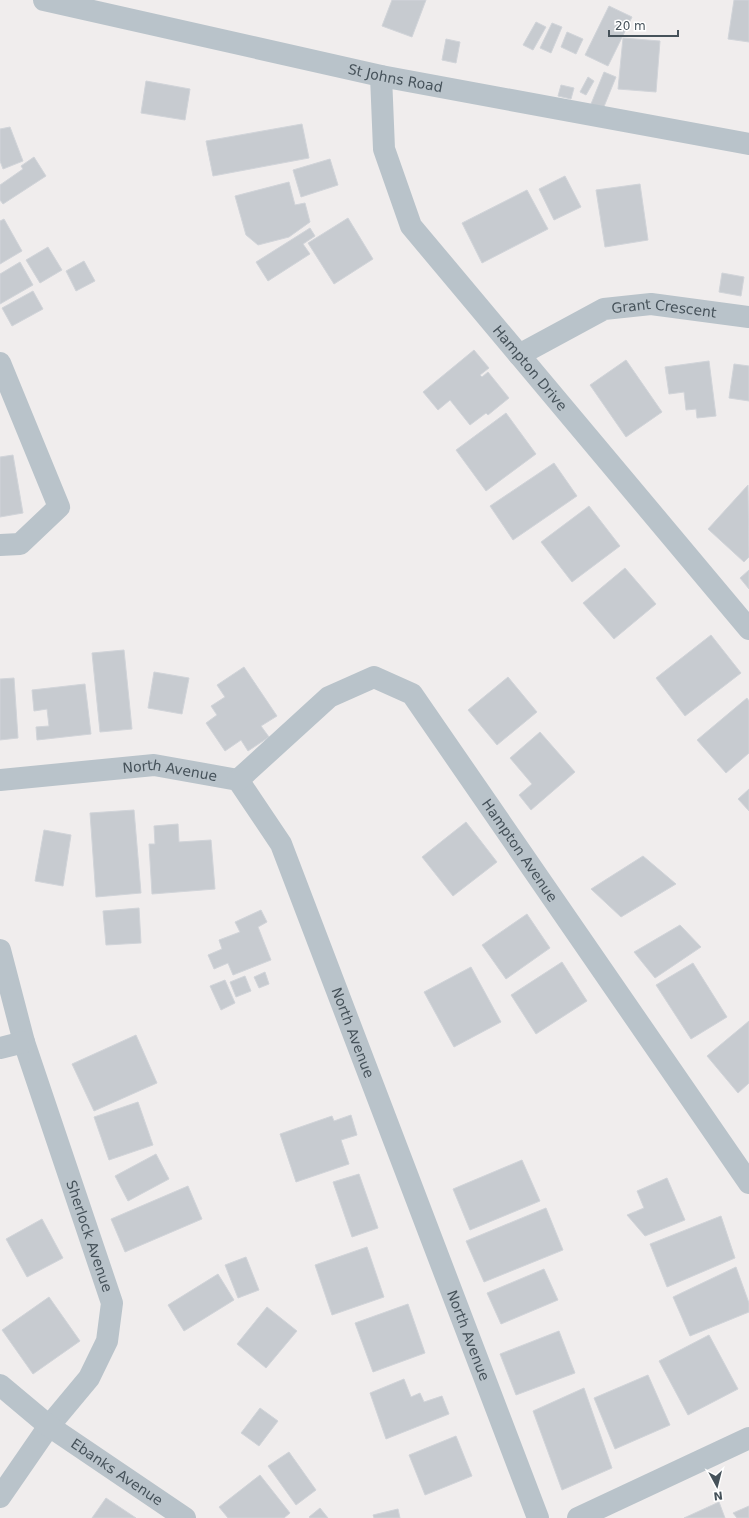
<svg xmlns="http://www.w3.org/2000/svg" width="749" height="1518" font-family="'DejaVu Sans',sans-serif">
<style>
.building{fill:#c7cbd0;stroke:#d1d4d9}
.lines{fill:none;stroke-linecap:round;stroke-linejoin:round}
.minor{stroke:#b9c3ca;stroke-width:22}
.labels{text-anchor:middle;dominant-baseline:central;stroke-width:3;stroke-linejoin:round;paint-order:stroke}
.street-label{font-size:14px;fill:#46525a;stroke:#fff}
</style>
<rect width="100%" height="100%" fill="#f0eded"/>
<g class="building">
<path d="M392,0H426L412,37L382,26Z"/>
<path d="M734,0H749V42L728,39Z"/>
<path d="M609,6L632,17L608,66L585,55Z"/>
<path d="M536,22L546,27L533,50L523,45Z"/>
<path d="M552,23L562,27L551,53L540,48Z"/>
<path d="M567,32L583,39L576,54L561,47Z"/>
<path d="M623,38L660,41L656,92L618,89Z"/>
<path d="M446,39L460,42L456,63L442,60Z"/>
<path d="M604,72L616,77L603,109L591,104Z"/>
<path d="M588,77L594,81L586,95L580,92Z"/>
<path d="M146,81L190,89L185,120L141,113Z"/>
<path d="M561,85L574,88L571,99L558,96Z"/>
<path d="M302,124L309,158L213,176L206,141Z"/>
<path d="M10,127L23,161L3,169L0,161V129Z"/>
<path d="M34,157L46,176L3,204L0,200V185L23,169L21,166Z"/>
<path d="M330,159L338,185L301,197L293,170Z"/>
<path d="M565,176L581,207L554,220L539,189Z"/>
<path d="M289,182L295,205L305,203L310,222L289,237L258,245L246,235L235,196Z"/>
<path d="M640,184L648,240L605,247L596,190Z"/>
<path d="M527,190L548,229L482,263L462,223Z"/>
<path d="M348,218L373,259L334,284L308,243Z"/>
<path d="M4,219L22,251L0,264V221Z"/>
<path d="M310,228L315,236L303,244L310,254L268,281L256,262Z"/>
<path d="M48,247L62,270L40,283L26,260Z"/>
<path d="M84,261L95,281L76,291L66,271Z"/>
<path d="M20,262L33,285L0,304V274Z"/>
<path d="M722,273L744,277L741,296L719,292Z"/>
<path d="M33,291L43,309L12,326L2,308Z"/>
<path d="M474,350L489,368L480,375L482,377L488,372L509,398L488,415L486,413L470,425L450,400L438,410L423,392Z"/>
<path d="M626,360L662,412L626,437L590,385Z"/>
<path d="M709,361L716,416L697,418L696,409L686,410L684,392L669,394L665,367Z"/>
<path d="M734,364L749,366V401L729,398Z"/>
<path d="M506,413L536,454L486,491L456,450Z"/>
<path d="M13,455L23,513L0,517V457Z"/>
<path d="M554,463L577,496L513,540L490,506Z"/>
<path d="M748,485L749,557L744,562L708,529Z"/>
<path d="M589,506L620,546L572,582L541,542Z"/>
<path d="M625,568L656,604L614,639L583,603Z"/>
<path d="M749,570V589L740,578Z"/>
<path d="M711,635L741,673L685,716L656,678Z"/>
<path d="M124,650L132,729L100,732L92,653Z"/>
<path d="M244,667L277,716L261,726L269,737L248,751L241,740L225,751L206,723L217,715L211,706L225,697L217,685Z"/>
<path d="M154,672L189,678L182,714L148,708Z"/>
<path d="M508,677L537,712L497,745L468,710Z"/>
<path d="M14,678L18,738L0,740V679Z"/>
<path d="M85,684L91,734L37,740L36,727L49,726L47,709L34,711L32,690Z"/>
<path d="M747,698L749,701V753L726,773L697,740Z"/>
<path d="M540,732L575,772L531,810L519,795L532,784L510,758Z"/>
<path d="M749,789V811L738,799Z"/>
<path d="M134,810L141,893L96,897L90,813Z"/>
<path d="M466,822L497,862L453,896L422,857Z"/>
<path d="M178,824L179,842L211,840L215,889L152,894L149,844H155L154,826Z"/>
<path d="M44,830L71,835L63,886L35,881Z"/>
<path d="M643,856L676,884L621,917L591,889Z"/>
<path d="M139,908L141,943L106,945L103,911Z"/>
<path d="M261,910L267,922L258,927L271,960L233,975L228,963L214,969L208,955L222,949L219,940L240,932L235,922Z"/>
<path d="M527,914L550,948L506,979L482,945Z"/>
<path d="M680,925L701,947L655,978L634,952Z"/>
<path d="M562,962L587,1001L536,1034L511,995Z"/>
<path d="M693,963L727,1017L691,1039L656,985Z"/>
<path d="M471,967L501,1022L454,1047L424,992Z"/>
<path d="M265,972L269,984L259,988L254,977Z"/>
<path d="M245,976L251,991L236,997L230,982Z"/>
<path d="M225,980L235,1003L221,1010L210,986Z"/>
<path d="M749,1021V1083L738,1093L707,1056Z"/>
<path d="M136,1035L157,1083L94,1111L72,1064Z"/>
<path d="M138,1102L153,1145L109,1160L94,1117Z"/>
<path d="M351,1115L357,1135L341,1140L349,1164L296,1182L280,1134L332,1116L334,1121Z"/>
<path d="M156,1154L169,1179L128,1201L115,1176Z"/>
<path d="M522,1160L540,1201L470,1230L453,1189Z"/>
<path d="M359,1174L378,1228L352,1237L333,1182Z"/>
<path d="M667,1178L685,1220L645,1236L627,1215L644,1208L637,1191Z"/>
<path d="M188,1186L202,1219L125,1252L111,1219Z"/>
<path d="M546,1208L563,1250L484,1282L466,1241Z"/>
<path d="M721,1216L735,1258L667,1287L650,1244Z"/>
<path d="M42,1219L63,1258L27,1277L6,1239Z"/>
<path d="M367,1247L384,1297L332,1315L315,1265Z"/>
<path d="M246,1257L259,1290L238,1298L225,1265Z"/>
<path d="M736,1267L749,1303V1312L690,1336L673,1297Z"/>
<path d="M544,1269L558,1300L501,1324L487,1293Z"/>
<path d="M218,1274L234,1300L184,1331L168,1305Z"/>
<path d="M49,1297L80,1341L33,1374L2,1330Z"/>
<path d="M408,1304L425,1353L373,1372L355,1323Z"/>
<path d="M267,1307L297,1331L266,1368L237,1344Z"/>
<path d="M559,1331L575,1373L516,1395L500,1354Z"/>
<path d="M709,1335L738,1389L688,1415L659,1361Z"/>
<path d="M648,1375L670,1425L615,1449L594,1398Z"/>
<path d="M404,1379L411,1397L420,1393L424,1402L442,1396L449,1414L386,1439L370,1393Z"/>
<path d="M584,1388L612,1468L562,1490L533,1411Z"/>
<path d="M260,1408L278,1421L259,1446L241,1433Z"/>
<path d="M456,1436L472,1476L425,1495L409,1455Z"/>
<path d="M289,1452L316,1490L296,1505L268,1466Z"/>
<path d="M260,1475L290,1513L284,1518H228L219,1507Z"/>
<path d="M106,1498L136,1518H92Z"/>
<path d="M719,1502L725,1518H684Z"/>
<path d="M749,1506V1518H737L733,1513Z"/>
<path d="M320,1508L328,1518H310L309,1517Z"/>
<path d="M398,1509L400,1518H374L373,1515Z"/>
</g>
<g class="lines">
<g class="minor">
<path id="s1" d="M44,0L381,76L749,144"/>
<path id="s2" d="M381,76L384,149L411,226L749,629"/>
<path id="s3" d="M519,355L604,309L651,304L749,317"/>
<path d="M0,363L59,507L20,544L0,545"/>
<path id="s4" d="M0,780L154,765L238,780L281,844L538,1518"/>
<path id="s5" d="M238,780L329,697L374,677L412,694L749,1183"/>
<path id="s6" d="M0,950L24,1042L112,1303L107,1341L89,1378L49,1426L0,1497"/>
<path d="M0,1048L24,1042"/>
<path id="s7" d="M0,1385L49,1426L185,1518"/>
<path d="M578,1518L749,1438"/>
</g>
</g>
<g class="labels">
<g class="street-label">
<text stroke="none"><textPath href="#s1" startOffset="360">St Johns Road</textPath></text>
<text stroke="none"><textPath href="#s3" startOffset="157">Grant Crescent</textPath></text>
<text stroke="none"><textPath href="#s2" startOffset="340">Hampton Drive</textPath></text>
<text stroke="none"><textPath href="#s4" startOffset="171">North Avenue</textPath></text>
<text stroke="none"><textPath href="#s5" startOffset="404">Hampton Avenue</textPath></text>
<text stroke="none"><textPath href="#s4" startOffset="519">North Avenue</textPath></text>
<text stroke="none"><textPath href="#s6" startOffset="300">Sherlock Avenue</textPath></text>
<text stroke="none"><textPath href="#s4" startOffset="843">North Avenue</textPath></text>
<text stroke="none"><textPath href="#s7" startOffset="146">Ebanks Avenue</textPath></text>
</g>
</g>
<g transform="translate(717 1486) rotate(173)" stroke="#ffffff" stroke-width="3" paint-order="stroke">
<path d="M0-3L7 15L0 10L-7 15Z" fill="#46525a"/>
<text y="-6" font-size="11" font-weight="bold" text-anchor="middle" fill="#46525a">N</text>
</g>
<path d="M609 30v6h69v-6" fill="none" stroke="#46525a" stroke-width="2"/>
<text x="615" y="30" font-size="12" fill="#46525a" stroke="#ffffff" stroke-width="3" paint-order="stroke">20 m</text>
</svg>
